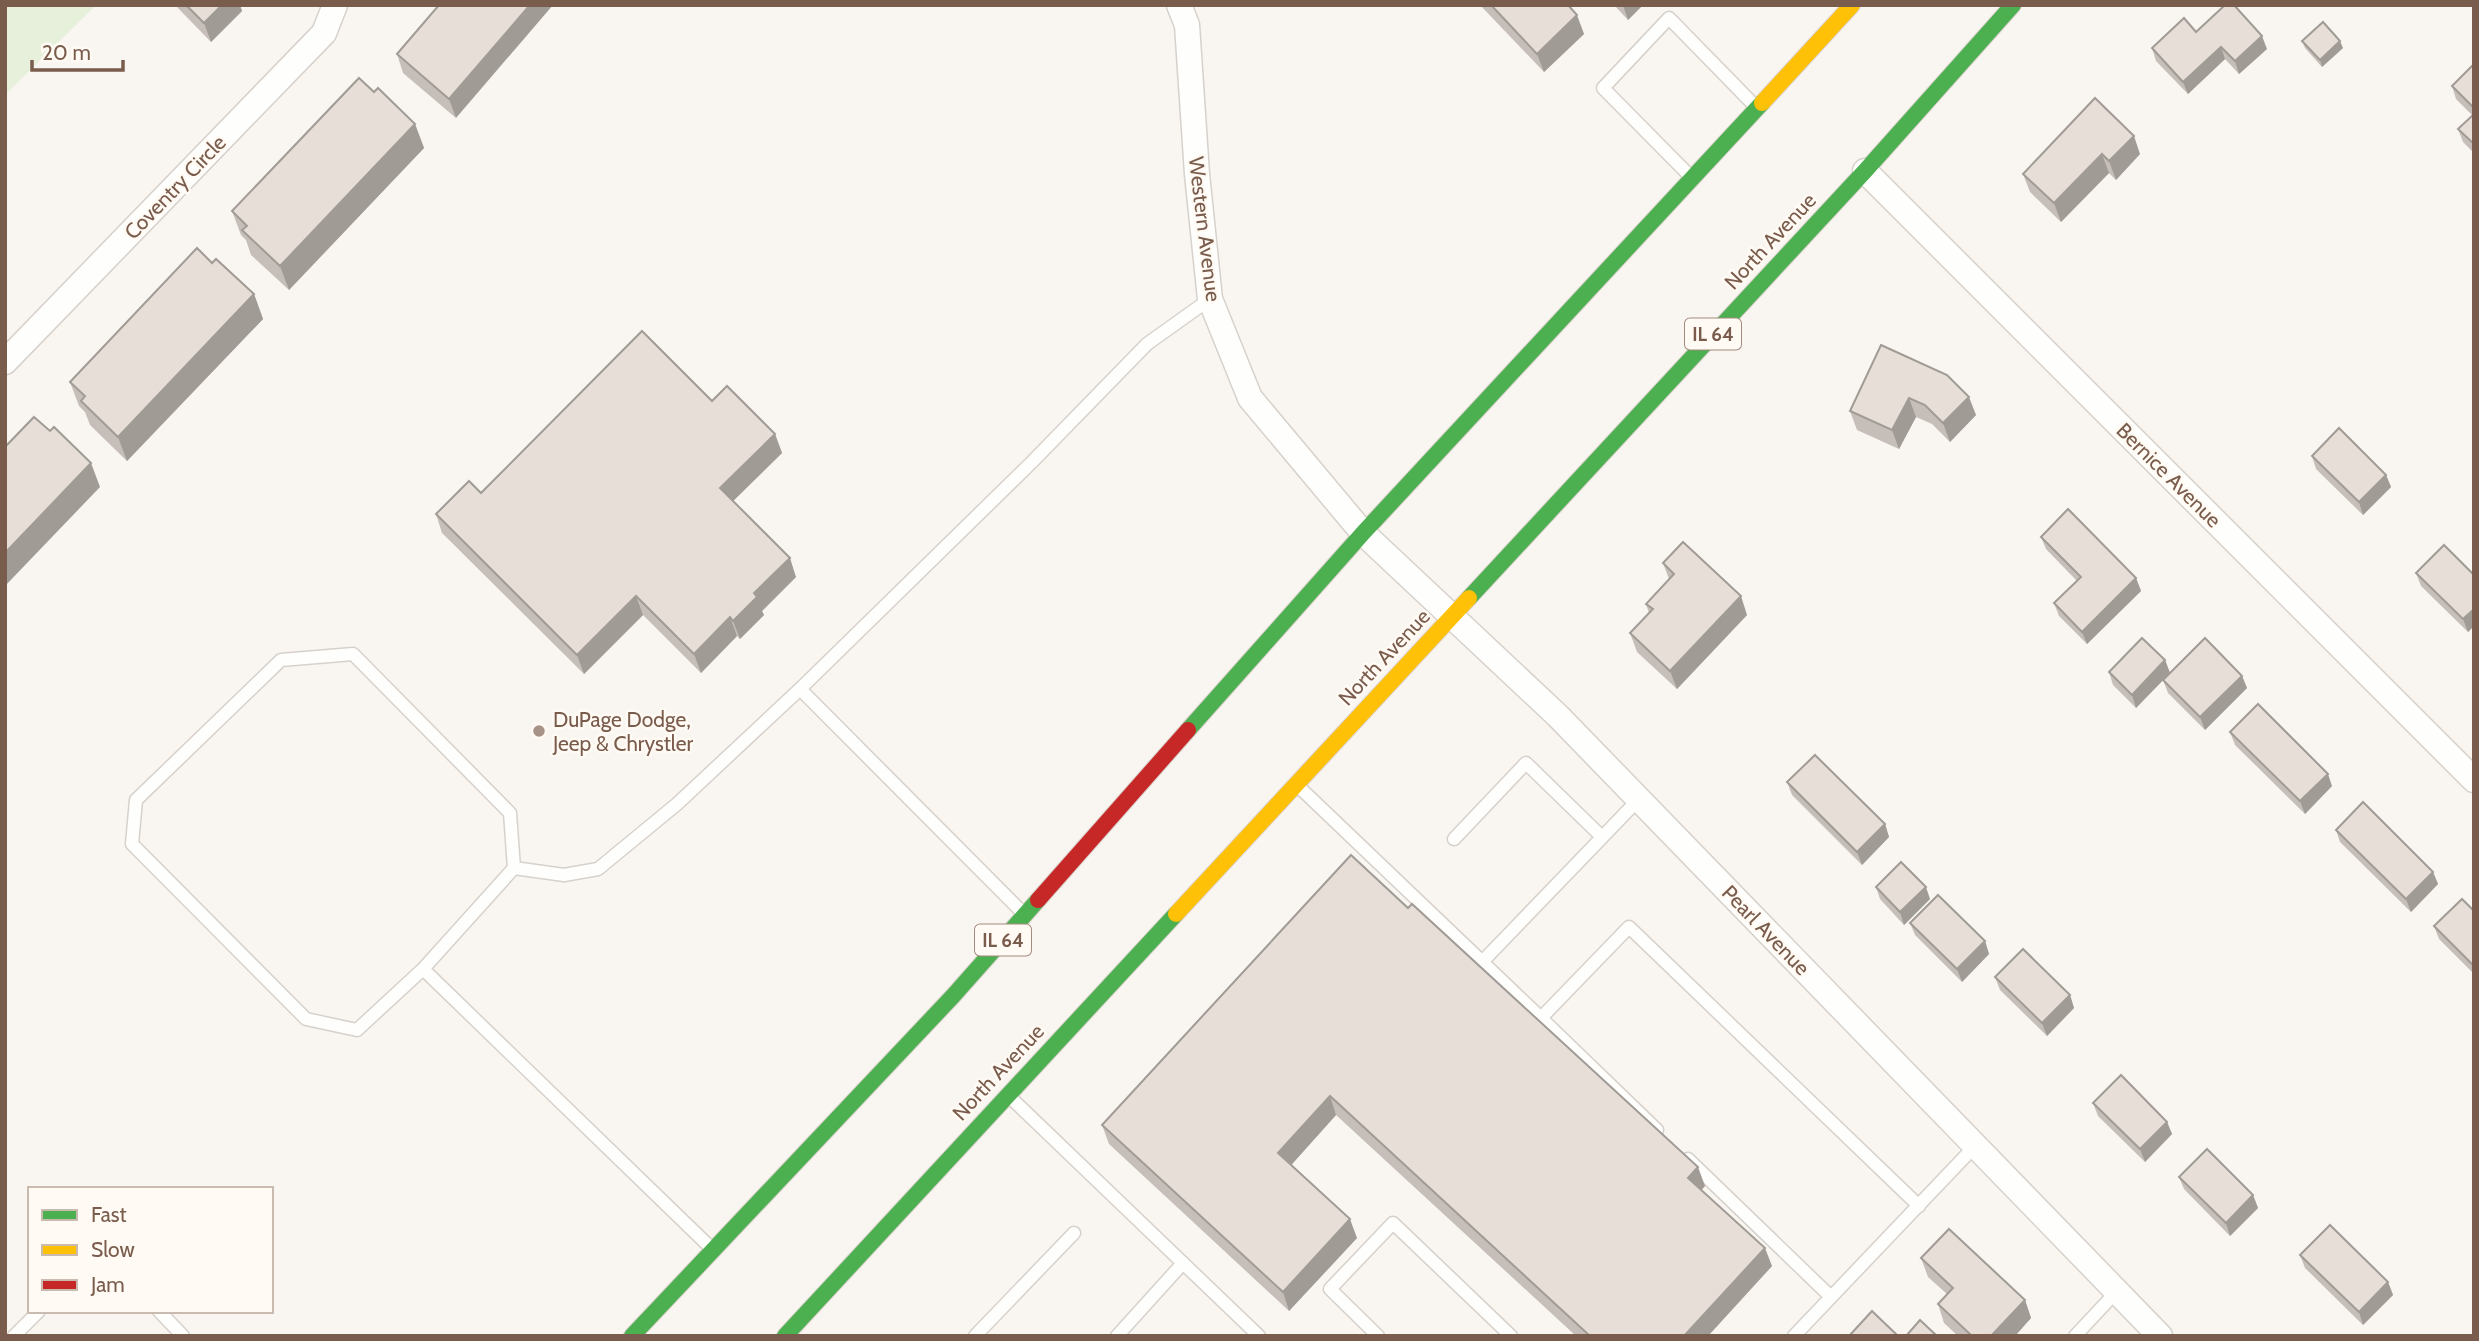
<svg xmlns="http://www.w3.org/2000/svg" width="2479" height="1341" font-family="Cabin,sans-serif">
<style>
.green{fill:#e7f0db}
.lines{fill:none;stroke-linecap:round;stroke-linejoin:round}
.lane-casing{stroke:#d7d1cb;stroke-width:15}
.street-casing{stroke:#d7d1cb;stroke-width:27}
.fast-casing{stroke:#dad1cc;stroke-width:18}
.slow-casing{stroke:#dad1cc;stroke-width:18}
.jam-casing{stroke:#dad1cc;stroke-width:18}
.lane{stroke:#fefefd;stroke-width:12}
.street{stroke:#fefefd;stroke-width:24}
.fast{stroke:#4caf50;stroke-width:16}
.slow{stroke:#ffc107;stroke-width:16}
.jam{stroke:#c62828;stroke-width:16}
.wall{fill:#c6bfb9}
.shaded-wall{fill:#a19b96}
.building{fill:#e6ded7;stroke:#a19b96;stroke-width:2}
.poi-dot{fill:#a69286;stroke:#fffaf3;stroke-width:2.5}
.labels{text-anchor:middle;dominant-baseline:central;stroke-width:5;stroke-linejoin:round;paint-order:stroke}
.shield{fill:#fffaf3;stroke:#a28b7f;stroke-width:2}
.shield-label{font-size:19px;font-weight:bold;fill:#7a5c4d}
.street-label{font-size:21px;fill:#7a5c4d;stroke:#fffaf3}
.poi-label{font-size:21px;fill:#7a5c4d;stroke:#fffaf3;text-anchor:start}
</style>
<rect width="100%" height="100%" fill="#f9f5f0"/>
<path class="green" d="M5,5H96L5,95Z"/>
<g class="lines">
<defs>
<g id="lane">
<path d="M1689,175L1603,88L1669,18L1755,106"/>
<path d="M1298,786L1541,1018"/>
<path d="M1454,839L1526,763L1602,837"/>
<path d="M514,868L564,875L598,869L677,804L800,689"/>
<path d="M1021,911L800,689L1032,462L1147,344L1210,299"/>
<path d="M1482,962L1639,799"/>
<path d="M423,969L514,868L510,813L353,654L281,660L136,800L132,844L306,1019L357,1030L423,969L710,1247"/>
<path d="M1012,1099L1259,1336"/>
<path d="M1657,1130L1541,1018L1629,927L1919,1206"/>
<path d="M1688,1159L1831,1297"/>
<path d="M159,1311L183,1336"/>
<path d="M14,1336L39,1311"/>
<path d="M975,1336L1074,1233"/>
<path d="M1117,1336L1183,1263"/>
<path d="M1378,1336L1330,1289L1393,1223L1511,1336"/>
<path d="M1794,1336L1976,1145"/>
<path d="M2075,1336L2117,1291"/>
</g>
<g id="street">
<path d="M1179,5L1187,25L1197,174L1210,299L1250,398L1363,533L1558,716L2160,1336"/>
<path d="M1865,171L2474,780"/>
<path d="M5,362L324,33L335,5"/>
</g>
<g id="fast">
<path d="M1469,598L1865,171L2013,5"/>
<path d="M1188,730L1363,533L1762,103"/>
<path d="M632,1336L953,996L1038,900"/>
<path d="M785,1336L1176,914"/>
</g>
<g id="slow">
<path d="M1762,103L1852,5"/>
<path d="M1176,914L1469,598"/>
</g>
<path id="jam" d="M1038,900L1188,730"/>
</defs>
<use href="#lane" class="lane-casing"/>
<use href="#street" class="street-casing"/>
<use href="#fast" class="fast-casing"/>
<use href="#slow" class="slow-casing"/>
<use href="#jam" class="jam-casing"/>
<use href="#lane" class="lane"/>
<use href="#street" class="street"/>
<use href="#fast" class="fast"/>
<use href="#slow" class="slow"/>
<use href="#jam" class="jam"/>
</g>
<g class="wall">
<path d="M175,5H240L242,11L211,42Z"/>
<path d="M439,5L456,118L403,73L397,54Z"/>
<path d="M1480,5H1568L1584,34L1544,72Z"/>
<path d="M1614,5H1643L1628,20Z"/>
<path d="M2196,32L2267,49L2239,74L2225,59L2188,94L2156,61L2152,48Z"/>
<path d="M2302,41L2343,48L2322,67L2305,48Z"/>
<path d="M2474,64V153L2463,142L2458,129L2472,115L2456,99L2452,86Z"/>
<path d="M374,92L415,124L424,148L289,290L251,255L246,240L241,235L232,211Z"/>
<path d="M2095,98L2140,154L2116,180L2109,173L2061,222L2030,192L2023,174Z"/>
<path d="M212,263L254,294L263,319L127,461L90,425L85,412L79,406L70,382Z"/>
<path d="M1881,345L1976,415L1950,442L1932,424L1916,417L1899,449L1857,430L1850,411Z"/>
<path d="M712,401L775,434L782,453L733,501L796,577L762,611L764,615L740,639L737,636L701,673L643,615L584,674L442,533L436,514L481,493Z"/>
<path d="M2312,456L2386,475L2391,487L2363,515L2316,469Z"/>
<path d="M2041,537L2136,578L2141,591L2087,644L2059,616L2054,603L2077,581L2046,549Z"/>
<path d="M1663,563L1747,615L1677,689L1637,652L1630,633L1649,613L1646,604L1669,579Z"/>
<path d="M2416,573L2474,575V626L2468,632L2421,586Z"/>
<path d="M2165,660L2170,673L2242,676L2247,688L2205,730L2168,693L2163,680L2136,708L2113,685L2109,672Z"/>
<path d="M2230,732L2332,786L2305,814L2235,745Z"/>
<path d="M1787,782L1885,824L1889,837L1862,865L1792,795Z"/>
<path d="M2336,830L2433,872L2438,884L2411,912L2340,842Z"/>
<path d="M1351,855L1705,1186L1702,1190L1772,1266L1708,1336H1576L1336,1115L1291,1165L1357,1238L1289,1311L1109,1144L1102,1125Z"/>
<path d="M1876,887L1930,899L1904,925L1880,899Z"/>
<path d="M2474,911V974L2439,939L2434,926Z"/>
<path d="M1910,923L1985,941L1989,954L1962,982L1915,935Z"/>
<path d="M1995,977L2070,995L2074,1008L2047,1036L2000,990Z"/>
<path d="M2093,1103L2167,1122L2172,1134L2145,1162L2098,1116Z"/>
<path d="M2179,1177L2253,1195L2258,1208L2230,1236L2184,1189Z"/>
<path d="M2300,1255L2388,1282L2393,1295L2363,1325L2305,1268Z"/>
<path d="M1921,1258L2025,1300L2031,1318L2015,1336H1958L1944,1323L1938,1304L1947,1294L1928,1277Z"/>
</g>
<g class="shaded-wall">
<path d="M222,5H240L242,11L211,42L204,23Z"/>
<path d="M530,5H553L456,118L449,99Z"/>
<path d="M1623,5H1643L1628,20Z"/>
<path d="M1577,15L1584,34L1544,72L1537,54Z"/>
<path d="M2262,36L2267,49L2239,74L2235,61Z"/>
<path d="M2340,41L2343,48L2322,67L2320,60Z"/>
<path d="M2221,47L2225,59L2188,94L2183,82Z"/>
<path d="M415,124L424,148L289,290L280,266Z"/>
<path d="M2134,136L2140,154L2116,180L2109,161Z"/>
<path d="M2102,154L2109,173L2061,222L2054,203Z"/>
<path d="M254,294L263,319L127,461L118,437Z"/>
<path d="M1969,397L1976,415L1950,442L1943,423Z"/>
<path d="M1909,398L1916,417L1899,449L1892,430Z"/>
<path d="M775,434L782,453L727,507L720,488Z"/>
<path d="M91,463L100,487L5,586V553Z"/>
<path d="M2386,475L2391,487L2363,515L2359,502Z"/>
<path d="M790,558L796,577L762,611L764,615L740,639L733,621L754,593Z"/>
<path d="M2136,578L2141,591L2087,644L2082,632Z"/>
<path d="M636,596L643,615L584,674L577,655Z"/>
<path d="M1741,596L1747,615L1677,689L1670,671Z"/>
<path d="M2474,609V626L2468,632L2463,619Z"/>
<path d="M730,617L737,636L701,673L694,654Z"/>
<path d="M2165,660L2170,673L2136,708L2132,695Z"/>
<path d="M2242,676L2247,688L2205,730L2200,717Z"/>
<path d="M2328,774L2332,786L2305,814L2300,801Z"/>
<path d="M1885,824L1889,837L1862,865L1857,852Z"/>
<path d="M2433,872L2438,884L2411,912L2406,899Z"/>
<path d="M1926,887L1930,899L1904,925L1900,912Z"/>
<path d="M1985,941L1989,954L1962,982L1957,969Z"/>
<path d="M2070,995L2074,1008L2047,1036L2042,1023Z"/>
<path d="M1330,1096L1336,1115L1285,1172L1278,1153Z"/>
<path d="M2167,1122L2172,1134L2145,1162L2140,1149Z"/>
<path d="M1698,1167L1705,1186L1695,1196L1688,1178Z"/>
<path d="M2253,1195L2258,1208L2230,1236L2226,1223Z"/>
<path d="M1350,1219L1357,1238L1289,1311L1283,1292Z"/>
<path d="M1765,1248L1772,1266L1708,1336H1684Z"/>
<path d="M2388,1282L2393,1295L2363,1325L2359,1312Z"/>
<path d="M2025,1300L2031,1318L2015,1336H1991Z"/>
</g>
<g class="building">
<path d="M186,5H222L204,23Z"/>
<path d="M439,5H530L449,99L397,54Z"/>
<path d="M1491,5H1568L1577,15L1537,54Z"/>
<path d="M2225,5H2234L2262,36L2235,61L2221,47L2183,82L2152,48L2184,18L2196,32Z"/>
<path d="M2323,22L2340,41L2320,60L2302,41Z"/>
<path d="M2474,64V108L2452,86Z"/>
<path d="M359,78L374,92L378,88L415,124L280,266L242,230L247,226L232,211Z"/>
<path d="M2095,98L2134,136L2109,161L2102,154L2054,203L2023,174Z"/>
<path d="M2474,114V144L2458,129Z"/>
<path d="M197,248L212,263L216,259L254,294L118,437L81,401L85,396L70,382Z"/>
<path d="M642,331L712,401L727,386L775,434L720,488L790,558L754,593L757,597L733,621L730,617L694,654L636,596L577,655L436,514L469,481L481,493Z"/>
<path d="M1881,345L1947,375L1969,397L1943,423L1925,405L1909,398L1892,430L1850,411Z"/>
<path d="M34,417L50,431L54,427L91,463L5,553V447Z"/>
<path d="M2339,428L2386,475L2359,502L2312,456Z"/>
<path d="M2068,509L2136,578L2082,632L2054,603L2081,577L2041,537Z"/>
<path d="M1683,542L1741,596L1670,671L1630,633L1653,609L1646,604L1674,574L1663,563Z"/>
<path d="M2444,545L2474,575V609L2463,619L2416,573Z"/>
<path d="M2142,638L2165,660L2132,695L2109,672Z"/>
<path d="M2205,638L2242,676L2200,717L2163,680Z"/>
<path d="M2258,704L2328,774L2300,801L2230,732Z"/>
<path d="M1815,755L1885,824L1857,852L1787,782Z"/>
<path d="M2363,802L2433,872L2406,899L2336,830Z"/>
<path d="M1351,855L1408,908L1412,904L1698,1167L1688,1178L1765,1248L1684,1336H1590L1330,1096L1278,1153L1350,1219L1283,1292L1102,1125Z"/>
<path d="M1901,862L1926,887L1900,912L1876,887Z"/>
<path d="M1938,895L1985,941L1957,969L1910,923Z"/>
<path d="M2462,899L2474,911V966L2434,926Z"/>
<path d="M2023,949L2070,995L2042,1023L1995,977Z"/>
<path d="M2121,1075L2167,1122L2140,1149L2093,1103Z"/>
<path d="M2207,1149L2253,1195L2226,1223L2179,1177Z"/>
<path d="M2330,1225L2388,1282L2359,1312L2300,1255Z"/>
<path d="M1949,1229L2025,1300L1991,1336H1972L1938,1304L1953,1288L1921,1258Z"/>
<path d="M1872,1311L1898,1336H1849Z"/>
<path d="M1920,1320L1937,1336H1906Z"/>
</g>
<circle class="poi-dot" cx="539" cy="731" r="7"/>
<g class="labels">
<g class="shield">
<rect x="1685" y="318.5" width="56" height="31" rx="5"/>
<rect x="975" y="924.5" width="56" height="31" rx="5"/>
</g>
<g class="shield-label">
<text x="1713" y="334">IL 64</text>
<text x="1003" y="940">IL 64</text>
</g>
<g class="street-label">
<text transform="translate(175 187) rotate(-46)">Coventry Circle</text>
<text transform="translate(1205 229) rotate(83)">Western Avenue</text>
<text transform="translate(1770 241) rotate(-47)">North Avenue</text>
<text transform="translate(2169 475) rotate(45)">Bernice Avenue</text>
<text transform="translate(1384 657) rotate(-47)">North Avenue</text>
<text transform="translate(1766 930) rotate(46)">Pearl Avenue</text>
<text transform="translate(998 1072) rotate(-47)">North Avenue</text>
</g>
<g class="poi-label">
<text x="553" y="719">DuPage Dodge,<tspan x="553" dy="24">Jeep &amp; Chrystler</tspan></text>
</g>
</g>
<rect width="2479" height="1341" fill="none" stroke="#7a5c4d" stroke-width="14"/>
<rect x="28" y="1187" width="245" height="126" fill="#fffaf3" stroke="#cabbb1" stroke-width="2"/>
<rect x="42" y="1210" width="35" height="10" fill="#4caf50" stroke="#cabbb1" stroke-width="2"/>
<text x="91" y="1222" font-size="21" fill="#7a5c4d">Fast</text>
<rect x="42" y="1245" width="35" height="10" fill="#ffc107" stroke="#cabbb1" stroke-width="2"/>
<text x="91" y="1257" font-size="21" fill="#7a5c4d">Slow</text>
<rect x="42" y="1280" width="35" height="10" fill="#c62828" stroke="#cabbb1" stroke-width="2"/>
<text x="91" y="1292" font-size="21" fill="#7a5c4d">Jam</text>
<path d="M32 60v10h91v-10" fill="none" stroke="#7a5c4d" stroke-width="3.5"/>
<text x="42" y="60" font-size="21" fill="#7a5c4d" stroke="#fffaf3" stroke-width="5" paint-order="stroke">20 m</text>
</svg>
